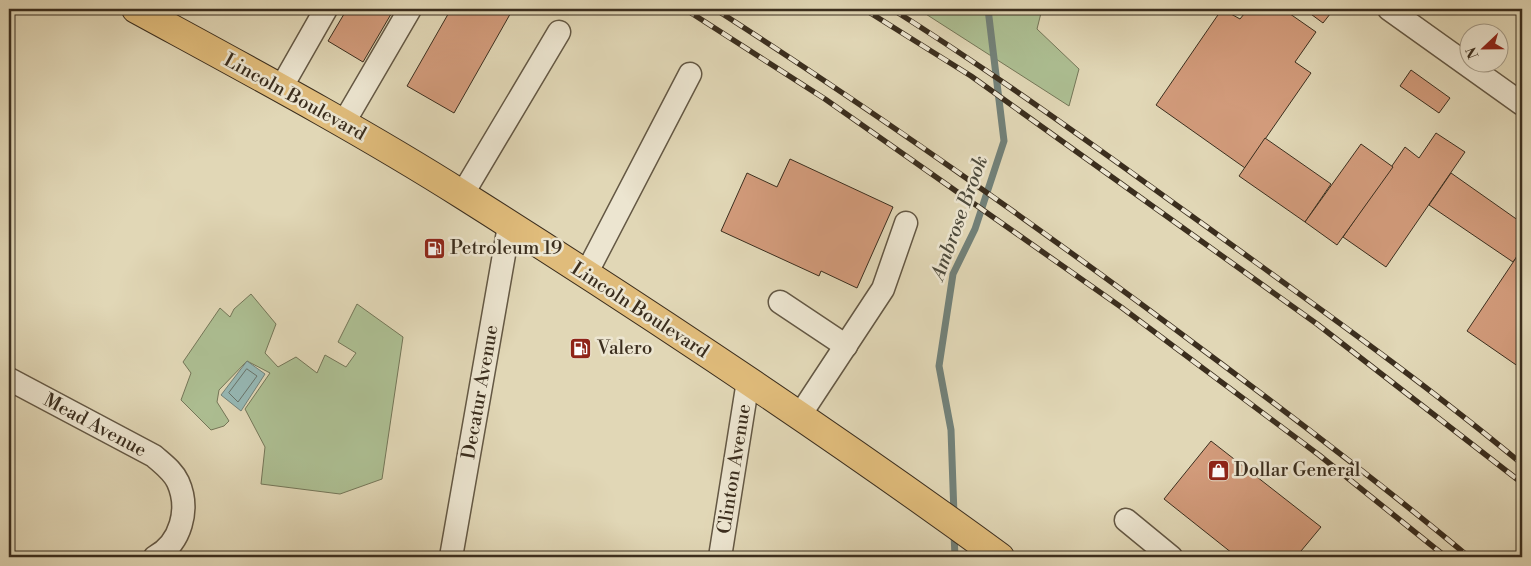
<svg xmlns="http://www.w3.org/2000/svg" width="1531" height="566" font-family="'Libre Bodoni',serif">
<style>
.green{fill:#adbf93;stroke:#747658}
.water{fill:#96b8b5;stroke:#728179}
.lines{fill:none;stroke-linecap:round;stroke-linejoin:round}
.shore{stroke:#68736a;stroke-width:1}
.stream{stroke:#728179;stroke-width:7}
.building{fill:#d29b7b;stroke:#3b2e1e}
.minor-casing{stroke:#645844;stroke-width:25}
.major-casing{stroke:#3b2e1e;stroke-width:30}
.minor{stroke:#ece5d0;stroke-width:22}
.major{stroke:#e0bc7b;stroke-width:28}
.rail-casing{stroke:#3b2e1e;stroke-width:5.5}
.rail{stroke:#ece5d0;stroke-width:4;stroke-dasharray:11;stroke-linecap:butt}
.labels{text-anchor:middle;dominant-baseline:central;stroke-width:5;stroke-linejoin:round;paint-order:stroke}
.street-label{font-size:19px;fill:#3b2e1e;stroke:#ece5d0}
.poi-label{font-size:19px;fill:#3b2e1e;stroke:#ece5d0;text-anchor:start}
.water-label{font-size:20px;font-style:italic;fill:#4d4a3c;stroke:#ece5d0}
</style>
<rect width="100%" height="100%" fill="#e1d7b6"/>
<filter id="stains"><feTurbulence type="fractalNoise" baseFrequency=".004" numOctaves="4"/><feColorMatrix values="0 0 0 0 .2 0 0 0 0 .09 0 0 0 0 .02 0 0 0 .5 -.17"/></filter>
<radialGradient id="worn" r=".72"><stop offset=".6" stop-color="#630" stop-opacity="0"/><stop offset="1" stop-color="#630" stop-opacity=".3"/></radialGradient>
<g class="green">
<path d="M918,9H1042L1037,29L1079,69L1069,106Z"/>
<path d="M251,294L276,324L265,353L278,367L296,357L317,373L325,355L346,367L356,353L338,342L357,304L403,337L382,479L340,494L261,484L265,447L245,409L270,373L247,361L219,390L217,402L229,421L224,426L211,430L181,400L191,373L183,362L220,308L230,317L234,309Z"/>
</g>
<path class="water" d="M247,361L265,374L241,411L221,395Z"/>
<g class="lines">
<path class="shore" d="M247,369L257,376L238,402L229,393Z"/>
<g class="stream">
<path d="M954,515L951,430L939,366L953,274L975,229L1004,141L988,9"/>
<path d="M954,533L955,557"/>
</g>
</g>
<g class="building">
<path d="M347,9H394L363,62L328,41Z"/>
<path d="M451,9H513L454,113L407,86Z"/>
<path d="M1222,9L1240,19L1248,9H1283L1316,32L1295,62L1311,73L1245,168L1156,105Z"/>
<path d="M1304,9H1334L1323,23Z"/>
<path d="M1411,70L1450,98L1439,113L1400,86Z"/>
<path d="M1436,133L1465,152L1386,267L1343,237L1405,147L1419,158Z"/>
<path d="M1265,138L1331,184L1305,222L1239,176Z"/>
<path d="M1361,144L1393,167L1337,245L1305,222Z"/>
<path d="M790,159L893,207L857,288L821,271L819,276L721,231L747,173L777,187Z"/>
<path d="M1451,173L1522,223V249L1513,262L1429,205Z"/>
<path d="M1522,249V369L1467,331Z"/>
<path d="M1211,441L1321,527L1296,557H1237L1164,499Z"/>
</g>
<g class="lines">
<defs>
<g id="minor">
<path d="M1389,9L1522,104"/>
<path d="M281,88L326,9"/>
<path d="M343,124L410,9"/>
<path d="M462,195L559,32"/>
<path d="M586,274L690,74"/>
<path d="M780,302L846,346"/>
<path d="M9,379L154,456C163,464 173,471 178,482C190,509 181,543 155,557"/>
<path d="M800,415L883,289L906,223"/>
<path d="M1126,520L1171,557"/>
<path d="M451,557L509,226"/>
<path d="M720,557L748,381"/>
</g>
<path id="major" d="M136,9C246,69 357,128 463,195C645,310 826,430 1000,557"/>
</defs>
<use href="#minor" class="minor-casing"/>
<use href="#major" class="major-casing"/>
<use href="#minor" class="minor"/>
<use href="#major" class="major"/>
<defs>
<g id="rail">
<path d="M685,9L825,99L1121,307L1319,455L1446,557"/>
<path d="M715,9C882,116 1044,231 1203,350C1293,417 1383,485 1469,557"/>
<path d="M864,9L971,76L1317,324L1522,483"/>
<path d="M892,9C1000,77 1103,152 1207,227C1313,304 1421,380 1522,464"/>
</g>
</defs>
<use href="#rail" class="rail-casing"/>
<use href="#rail" class="rail"/>
</g>
<defs>
<symbol id="fuel-square" viewBox="-11 -11 22 22"><rect x="-9" y="-9" width="18" height="18" rx="4" fill="#8f2418" stroke="#ece5d0"/><path d="M-5.5-6h7V0h2V4h1.3V-2.5L3-4.5l.8-.8L6-3V5H2.5V1h-1V6h-7ZM-4.2-4.7v3.2H.2V-4.7Z" fill="#fff"/></symbol>
<symbol id="shop-square" viewBox="-11 -11 22 22"><rect x="-9" y="-9" width="18" height="18" rx="4" fill="#8f2418" stroke="#ece5d0"/><path d="M-5-2.5h2.3a2.7 3.5 0 0 1 5.4 0H5L5.5 6h-11ZM-1.5-2.5h3a1.5 2.3 0 0 0-3 0Z" fill="#fff"/></symbol>
</defs>
<g fill-rule="evenodd">
<use href="#fuel-square" x="422" y="236" width="25" height="25"/>
<use href="#fuel-square" x="568" y="336" width="25" height="25"/>
<use href="#shop-square" x="1206" y="458" width="25" height="25"/>
</g>
<g class="labels">
<g class="street-label">
<text transform="translate(295 97) rotate(29)">Lincoln Boulevard</text>
<text transform="translate(640 310) rotate(33)">Lincoln Boulevard</text>
<text transform="translate(480 392) rotate(-80)">Decatur Avenue</text>
<text transform="translate(95 425) rotate(28)">Mead Avenue</text>
<text transform="translate(734 469) rotate(-81)">Clinton Avenue</text>
</g>
<g class="poi-label">
<text x="450" y="248">Petroleum 19</text>
<text x="597" y="348">Valero</text>
<text x="1234" y="470">Dollar General</text>
</g>
<g class="water-label">
<text transform="translate(960 218) rotate(-70)">Ambrose Brook</text>
</g>
</g>
<rect width="1531" height="566" fill="none" stroke="#e1d7b6" stroke-width="30"/>
<rect x="10" y="10" width="1511" height="546" fill="none" stroke="#3b2e1e" stroke-width="2.5"/>
<rect x="15" y="15" width="1501" height="536" fill="none" stroke="#3b2e1e"/>
<g transform="translate(1484 48) rotate(248)"><circle r="24" fill="#ece5d0" stroke="#a59c89"/>
<path d="M0-4L9 19L0 12L-9 19Z" fill="#8f2418"/>
<text y="-8" font-size="14" font-weight="bold" text-anchor="middle" fill="#3b2e1e">N</text>
</g>
<rect width="100%" height="100%" filter="url(#stains)"/>
<rect width="100%" height="100%" fill="url(#worn)"/>
</svg>
